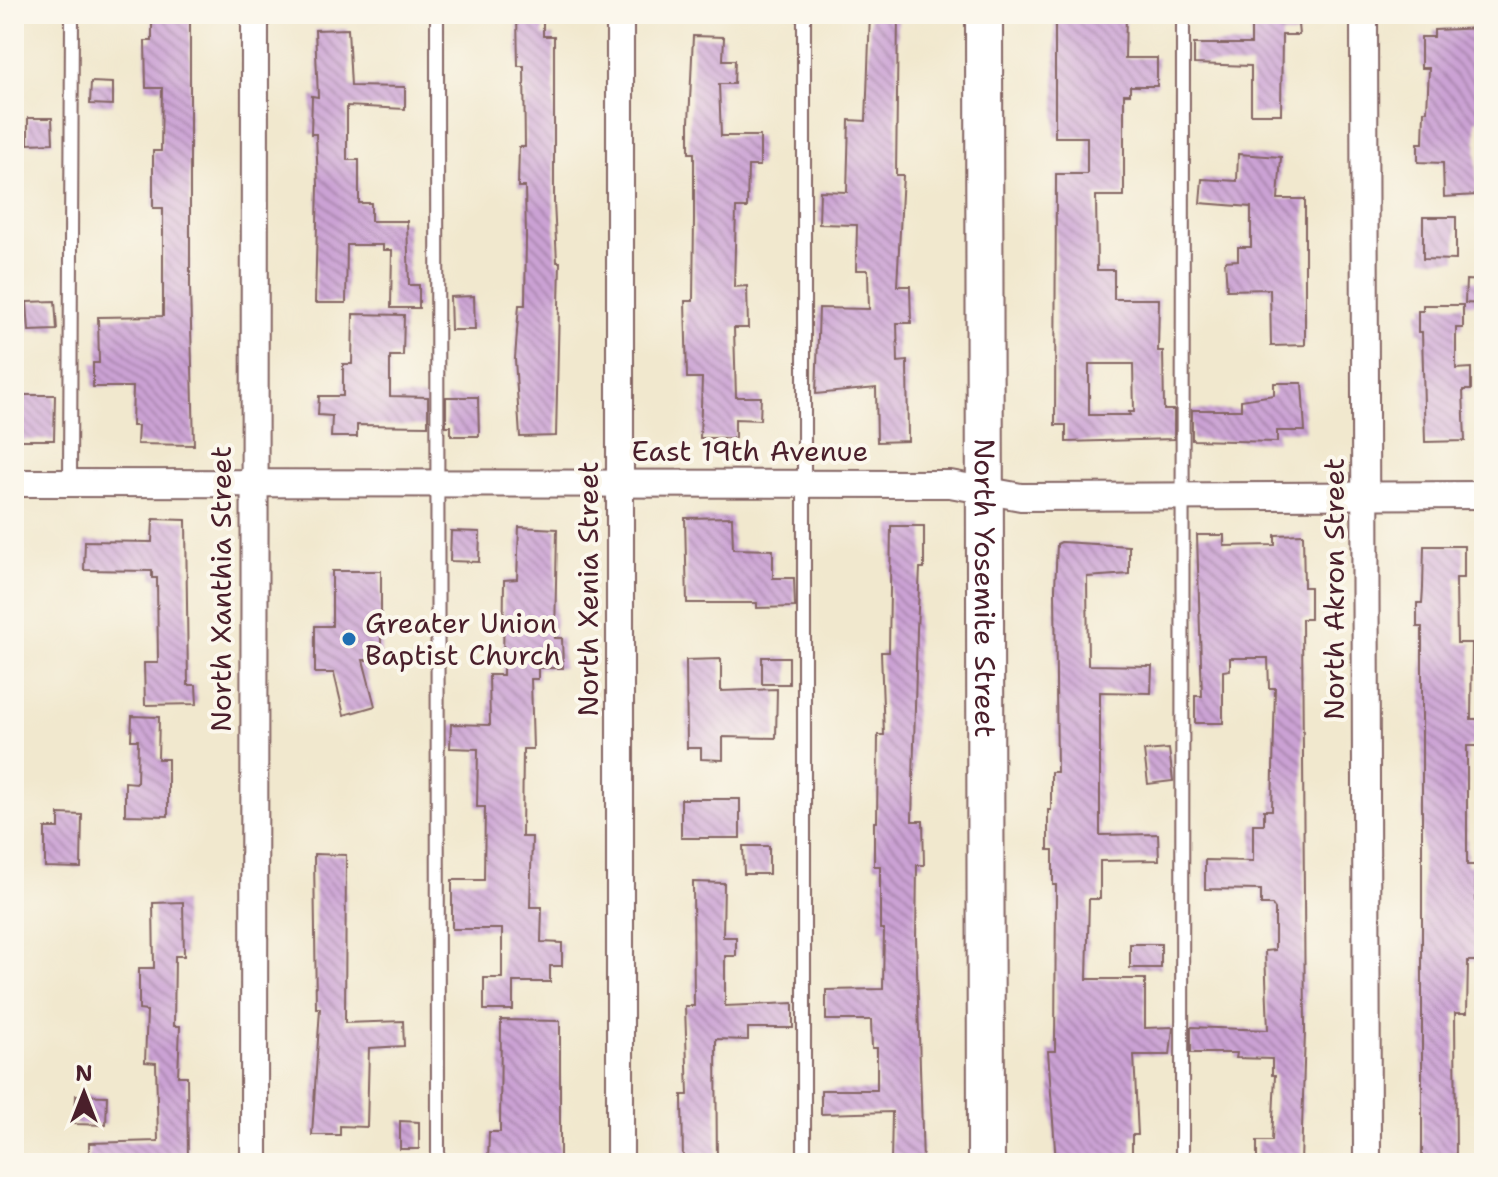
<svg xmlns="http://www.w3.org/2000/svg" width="1498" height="1177" font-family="'Shantell Sans',sans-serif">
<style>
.building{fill:url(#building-back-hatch);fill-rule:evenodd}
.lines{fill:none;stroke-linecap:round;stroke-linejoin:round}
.lane-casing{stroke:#846564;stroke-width:16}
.street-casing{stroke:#846564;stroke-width:30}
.secondary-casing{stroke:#846564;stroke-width:40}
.lane{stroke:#fff;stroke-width:12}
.street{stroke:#fff;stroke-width:26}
.secondary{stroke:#fff;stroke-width:36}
.poi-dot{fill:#1f6fb2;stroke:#fbf7ec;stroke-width:3}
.labels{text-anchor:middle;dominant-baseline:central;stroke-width:8;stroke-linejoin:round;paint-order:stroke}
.street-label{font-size:28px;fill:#4a1f2b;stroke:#fbf7ec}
.poi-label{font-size:28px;fill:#4a1f2b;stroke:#fbf7ec;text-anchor:start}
</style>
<defs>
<pattern id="building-back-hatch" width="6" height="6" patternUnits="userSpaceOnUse" patternTransform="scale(2)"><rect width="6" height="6" fill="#cba2d4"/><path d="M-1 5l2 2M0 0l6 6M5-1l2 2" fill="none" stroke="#a783ac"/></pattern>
</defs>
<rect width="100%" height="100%" fill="#fbf7ec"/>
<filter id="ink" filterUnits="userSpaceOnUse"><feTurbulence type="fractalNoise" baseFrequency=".0125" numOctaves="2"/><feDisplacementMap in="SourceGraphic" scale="16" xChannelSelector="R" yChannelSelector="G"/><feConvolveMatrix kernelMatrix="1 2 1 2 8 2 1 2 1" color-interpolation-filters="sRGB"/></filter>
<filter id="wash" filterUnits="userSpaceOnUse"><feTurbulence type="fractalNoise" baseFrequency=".006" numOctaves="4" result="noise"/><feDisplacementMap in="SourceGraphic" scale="32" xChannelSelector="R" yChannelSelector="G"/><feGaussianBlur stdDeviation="1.8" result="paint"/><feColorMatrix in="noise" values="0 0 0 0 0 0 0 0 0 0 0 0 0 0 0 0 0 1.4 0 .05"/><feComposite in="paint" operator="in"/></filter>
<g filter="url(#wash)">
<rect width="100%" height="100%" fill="#f1e8ce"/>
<g id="blocks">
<g class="building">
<path d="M152,14H190V286L194,445L137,444L138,426H132L133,387H93V363H99L98,317L163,316V208H153V151H161L162,88H146L145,41H152Z"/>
<path d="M517,14H543V36H554V202L557,262H560L556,436L520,437L515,359L519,305H525L526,237L525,187H518L519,147H525L524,66H518Z"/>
<path d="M870,14H898L896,175H903L897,286H910L911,323H897L898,362L907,361L908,441L877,442L876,388L816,394L819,308L869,309L868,270H856L857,225L819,224L820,191L847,192L849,120L866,121Z"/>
<path d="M1055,14H1126L1125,58H1157V86H1130V94H1124V196H1096L1097,270H1114V299H1159L1158,351H1163L1164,410H1174V439L1066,442V425H1055L1056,174H1087V137H1055ZM1089,364H1133L1134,412H1129L1130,415H1089Z"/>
<path d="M1251,14H1297L1299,35H1282L1281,114H1251V66L1194,64V44H1251Z"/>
<path d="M1484,28V121L1476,120L1477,195L1444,197L1443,163L1418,162V143H1423L1424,111H1427L1429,68H1421V37H1434V30Z"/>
<path d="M348,29L351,86L405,87V109L347,106V160H359V203H371V221H407L409,285H419V308H391L392,250H383V245H347L346,303H315L318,185L316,134H311L312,96L318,97L315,30Z"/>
<path d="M693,36L724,37L723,60H735L734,84H719L721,136H760V166H748L747,208H736L734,287L747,286L748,328H734L736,397H761L760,420L735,419V438H700L702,378H687L685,301H693L694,219V153H689V122Z"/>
<path d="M91,82L113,83V105L90,104Z"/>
<path d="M28,118H52L53,143L28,144Z"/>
<path d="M1238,154L1281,157L1278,199H1305V345L1271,346L1270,289L1227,290L1225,261L1238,260V247H1251V207L1200,203L1202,179L1237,181Z"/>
<path d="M1423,217H1456V260L1423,259Z"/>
<path d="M1466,280L1484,281V304L1465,303Z"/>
<path d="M474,296L475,330H451L450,297Z"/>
<path d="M55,301L57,330L29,331L27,302Z"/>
<path d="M1423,305H1463V328H1456V369L1471,368V390H1463L1465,441L1425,442L1422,332H1418V311H1423Z"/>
<path d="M353,314L404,315L403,356H390V396L428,397V426L357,425V437H331L332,416L318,415L319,396H343V364H352Z"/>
<path d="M1274,383H1302L1305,431H1277V442L1192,440V410H1241V400L1274,395Z"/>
<path d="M21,395H55L54,440H21Z"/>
<path d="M446,397H478L479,436H451V426H446Z"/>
<path d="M732,517L733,549L773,550V578H794L795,607L757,608V603H687L685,518Z"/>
<path d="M153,519L186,520L188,685H196L197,704L145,705L144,663H158L157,578H152V571L84,570L85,541L152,542Z"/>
<path d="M891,526H924V568H920L917,630L912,821H923L924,865H917L916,938L923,1163H891L892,1112L821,1114V1090H877V1048H872L871,1020H826V990L883,989L884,929H880V866H874V822H877L878,735H884L881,652H889Z"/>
<path d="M519,527L557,529L555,638H562L563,668H538V679H531L533,749H523L522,837H532L530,907H542L541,942L562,943V966H550V982H513V1010H484V978H502V929H452V880H484L485,807H477L478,749L450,748L451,724L490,725L489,675H503L504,580L517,579Z"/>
<path d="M451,531L480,532L479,562L450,561Z"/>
<path d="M1303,534L1304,587H1310V619H1302L1305,1031L1301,1163H1257V1141H1272L1275,1075H1272V1059L1236,1058L1237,1053H1191V1027L1268,1030L1265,951L1275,950V909L1272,905H1261V890L1205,889V860L1253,861V824H1264V810H1272L1275,688H1269L1268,658H1230V670L1223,671V723H1195V696H1202L1197,535H1224V546L1275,545V535Z"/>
<path d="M1061,542L1129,546V574L1087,577L1088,665L1152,666L1151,693L1100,692V835L1158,834L1159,860L1100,861V899H1089L1087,979H1145V1028L1173,1027L1170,1055H1134L1138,1135H1132V1163H1056L1048,1051H1055L1056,885H1053V850H1048V810H1051V772H1057L1055,588L1057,544Z"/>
<path d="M1424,546H1464V578H1456L1457,643H1472L1471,719H1484V746H1467V865H1475L1478,961H1468L1467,1013H1455L1456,1163H1422V627H1417V603H1422L1423,588Z"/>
<path d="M332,571H381V660H363L375,706L344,715L334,673H315V626H332Z"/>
<rect x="762" y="657" width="27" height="27"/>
<path d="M721,659V691L777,689L776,738L723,737V760L701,759V748H687L686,660Z"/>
<path d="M132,716L159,717L158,759H168V816L125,815V782L137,783L138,740H131Z"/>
<path d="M1169,749L1173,781L1148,784L1144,751Z"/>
<rect x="681" y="799" width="59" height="39"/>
<path d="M59,814L82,815L81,868L45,867V828H59Z"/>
<path d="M743,846H769V874H744Z"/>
<path d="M314,854L346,855L345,1023L403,1021L404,1046L369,1048L367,1127L340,1126V1135H312L320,1008H316Z"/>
<path d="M693,882L724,883L723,937H736V956H725V1006L793,1003V1028H748V1040L716,1039L717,1163H683L682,1095H688L685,1006H694Z"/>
<path d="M183,902L184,956H175L174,1026H180L178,1076H187L188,1163H89V1143L158,1141L156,1063L145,1062L147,1011L139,1010V968H154L153,903Z"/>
<rect x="1130" y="944" width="31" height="24"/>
<path d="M501,1020L560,1021V1163H488L489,1132H500Z"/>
<path d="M76,1095L107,1096L106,1125L75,1124Z"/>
<path d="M400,1121L419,1122V1149H400Z"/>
</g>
</g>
</g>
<g filter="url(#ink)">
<use href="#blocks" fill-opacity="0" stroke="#846564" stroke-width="2"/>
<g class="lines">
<defs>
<g id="lane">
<path d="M437,14L438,1163"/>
<path d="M70,483L72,14"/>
<path d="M804,1163V14"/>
<path d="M1182,1163L1183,14"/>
</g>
<g id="street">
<path d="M620,14V1163"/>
<path d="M1364,14L1367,1163"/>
<path d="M14,483L950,484L1021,497L1484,495"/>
<path d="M254,1163L255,14"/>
</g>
<g id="secondary">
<path id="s1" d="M984,14L986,1163"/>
</g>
</defs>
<use href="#lane" class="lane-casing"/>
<use href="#street" class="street-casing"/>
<use href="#secondary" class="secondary-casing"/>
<use href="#lane" class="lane"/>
<use href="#street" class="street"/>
<use href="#secondary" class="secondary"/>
</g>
</g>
<circle class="poi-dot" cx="349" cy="639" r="8"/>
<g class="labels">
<g class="street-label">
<text x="750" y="451">East 19th Avenue</text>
<text stroke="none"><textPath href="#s1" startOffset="574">North Yosemite Street</textPath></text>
<text transform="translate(221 589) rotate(-90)">North Xanthia Street</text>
<text transform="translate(588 589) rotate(-90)">North Xenia Street</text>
<text transform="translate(1334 589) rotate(-90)">North Akron Street</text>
</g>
<g class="poi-label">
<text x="365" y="623">Greater Union<tspan x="365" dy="32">Baptist Church</tspan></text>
</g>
</g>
<rect width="1498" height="1177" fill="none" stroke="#fbf7ec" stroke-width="48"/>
<g transform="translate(84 1093)" stroke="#fbf7ec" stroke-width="6" paint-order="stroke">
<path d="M0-6L14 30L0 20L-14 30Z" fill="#4a1f2b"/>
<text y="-12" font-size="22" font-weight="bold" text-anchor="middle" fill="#4a1f2b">N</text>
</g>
</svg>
